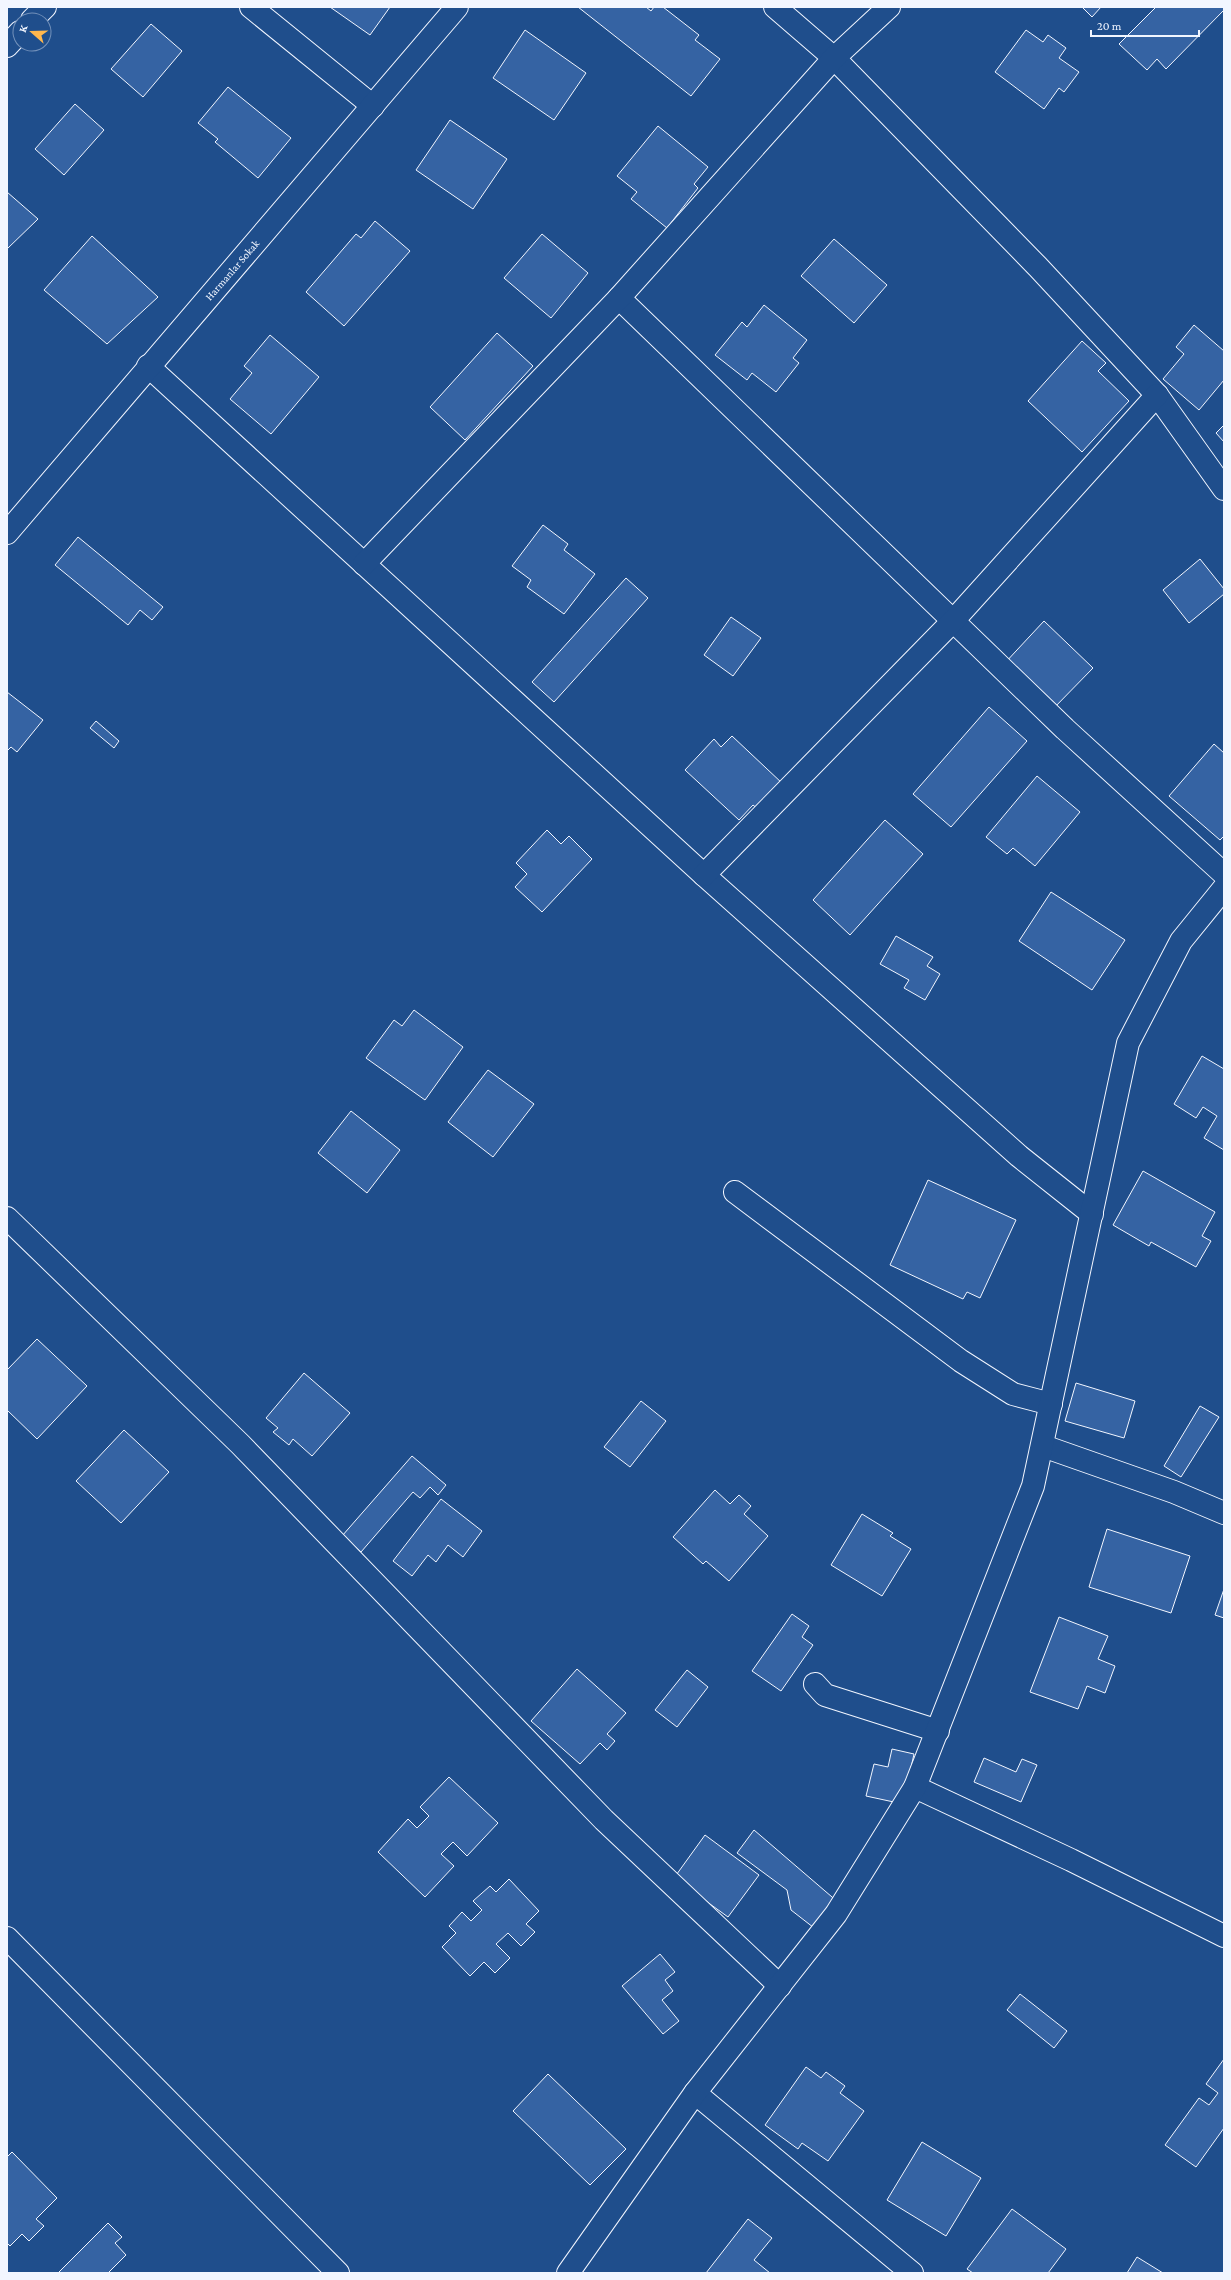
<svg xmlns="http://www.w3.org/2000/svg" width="1231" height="2280" font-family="'Crimson Pro',serif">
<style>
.building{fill:#3563a3;stroke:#f2f6ff}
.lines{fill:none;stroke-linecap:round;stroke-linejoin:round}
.street-casing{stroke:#f2f6ff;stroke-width:24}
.street{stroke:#1f4e8c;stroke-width:22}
.labels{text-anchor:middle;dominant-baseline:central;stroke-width:3;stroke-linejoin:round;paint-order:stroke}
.street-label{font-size:11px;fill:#f2f6ff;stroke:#1f4e8c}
</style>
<rect width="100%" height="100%" fill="#1f4e8c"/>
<g class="building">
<path d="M330,7H390L370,35Z"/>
<path d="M578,7H646L651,11L654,7H663L699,35L695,40L720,59L691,96Z"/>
<path d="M1082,7H1101L1092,17Z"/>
<path d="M1156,7H1224V10L1166,69L1157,59L1147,70L1119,44Z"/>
<path d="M151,24L182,51L143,97L111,69Z"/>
<path d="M525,30L586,73L554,120L493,78Z"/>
<path d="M1026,30L1043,42L1048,35L1066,48L1059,58L1079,72L1064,92L1059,88L1044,109L995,72Z"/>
<path d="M228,87L291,138L258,178L215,142L218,139L198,123Z"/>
<path d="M75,104L104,130L64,175L35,149Z"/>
<path d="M450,120L507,159L473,209L416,170Z"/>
<path d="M658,126L708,167L694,184L698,188L667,228L631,199L637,192L617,176Z"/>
<path d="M7,192L38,219L7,249Z"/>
<path d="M375,221L410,251L344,326L306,292L356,234L361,238Z"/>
<path d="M542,234L588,273L551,318L504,278Z"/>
<path d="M92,236L158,297L107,344L44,290Z"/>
<path d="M834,239L887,285L854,323L801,276Z"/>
<path d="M764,305L807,340L793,358L799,363L776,392L752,373L747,380L715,355L742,322L747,327Z"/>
<path d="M1194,325L1224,351V380L1199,410L1163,379L1184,354L1176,347Z"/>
<path d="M497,333L533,366L465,440L430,407Z"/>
<path d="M270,335L319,377L271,434L230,399L252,373L244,366Z"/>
<path d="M1082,341L1106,363L1098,371L1129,401L1082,452L1028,401Z"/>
<path d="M1224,425V442L1216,433Z"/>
<path d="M543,525L568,544L564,550L595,574L564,614L527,587L531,580L512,566Z"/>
<path d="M78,537L163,607L152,620L140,610L128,625L55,565Z"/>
<path d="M1200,559L1224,589V594L1189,623L1163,590Z"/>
<path d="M626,578L648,598L554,702L532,682Z"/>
<path d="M731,617L761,638L733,676L704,655Z"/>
<path d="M1044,621L1093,668L1051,711L1003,665Z"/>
<path d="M7,692L43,720L17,752L11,747L7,751Z"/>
<path d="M989,707L1027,741L951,827L913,794Z"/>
<path d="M96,721L119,741L114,748L90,728Z"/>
<path d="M732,736L783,784L759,810L753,805L739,820L685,770L714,739L721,747Z"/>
<path d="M1214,744L1224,753V836L1220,840L1169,796Z"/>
<path d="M1037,776L1080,812L1035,866L1013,848L1007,854L986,837Z"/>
<path d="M885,820L923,854L850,935L813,900Z"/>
<path d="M547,830L561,844L569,836L592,859L542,912L515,887L527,874L516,863Z"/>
<path d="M1051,892L1125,940L1092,990L1019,941Z"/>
<path d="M896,936L933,957L927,966L940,974L925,1000L904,988L909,980L880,964Z"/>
<path d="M414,1010L463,1047L425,1100L366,1058L394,1020L402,1026Z"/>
<path d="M1202,1056L1224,1069V1150L1204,1138L1217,1116L1203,1107L1196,1118L1174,1104Z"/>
<path d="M488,1070L534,1104L493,1157L448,1122Z"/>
<path d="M351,1111L400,1150L367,1193L318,1153Z"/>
<path d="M1143,1171L1215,1212L1202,1236L1211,1241L1196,1267L1151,1242L1149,1246L1113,1225Z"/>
<path d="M928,1180L1016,1220L980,1298L967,1292L963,1299L890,1265Z"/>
<path d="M37,1339L87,1386L37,1439L7,1410V1370Z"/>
<path d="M304,1373L350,1413L312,1456L293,1439L289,1445L273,1432L278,1428L266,1418Z"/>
<path d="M1076,1383L1135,1401L1124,1438L1065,1421Z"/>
<path d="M641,1401L666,1421L630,1467L604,1447Z"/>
<path d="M1200,1406L1219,1417L1181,1477L1164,1466Z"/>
<path d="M124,1430L169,1472L121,1523L76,1481Z"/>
<path d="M412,1456L446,1485L438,1495L430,1487L420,1498L413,1492L361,1552L342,1536Z"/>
<path d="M715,1490L730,1504L739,1495L751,1506L744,1514L768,1536L729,1581L706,1561L703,1564L673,1537Z"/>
<path d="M441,1499L482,1531L463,1557L448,1545L436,1562L428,1555L412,1576L393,1561Z"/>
<path d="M862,1514L893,1533L890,1536L911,1549L882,1596L831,1565Z"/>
<path d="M1107,1529L1190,1556L1171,1613L1089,1587Z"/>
<path d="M1224,1589V1618L1215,1615Z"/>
<path d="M792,1614L809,1626L802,1637L813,1645L781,1691L752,1671Z"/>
<path d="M1059,1617L1108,1636L1098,1659L1115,1666L1105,1693L1087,1686L1078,1709L1030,1692Z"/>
<path d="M577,1669L626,1713L607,1734L615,1741L607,1750L600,1743L580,1764L531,1721Z"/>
<path d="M687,1670L708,1687L677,1727L655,1710Z"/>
<path d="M892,1749L914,1754L903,1804L866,1796L874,1764L888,1767Z"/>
<path d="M984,1758L1016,1772L1022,1759L1037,1765L1021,1802L974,1782Z"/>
<path d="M449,1777L498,1823L467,1856L453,1842L441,1854L454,1866L425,1897L378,1852L408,1819L417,1828L429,1816L420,1807Z"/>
<path d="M754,1830L839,1903L818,1931L791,1910L787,1890L737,1853Z"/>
<path d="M705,1835L759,1875L728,1917L674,1878Z"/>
<path d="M509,1879L539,1911L526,1924L535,1932L521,1946L508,1933L496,1944L510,1958L495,1973L484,1962L470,1976L442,1947L456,1933L449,1926L462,1912L471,1921L482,1910L473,1901L490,1886L496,1892Z"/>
<path d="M660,1954L675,1972L665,1980L673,1991L662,2000L679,2021L663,2034L622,1986Z"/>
<path d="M1020,1994L1067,2031L1054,2048L1007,2010Z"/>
<path d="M1224,2059V2128L1196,2167L1165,2145L1199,2098L1209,2105L1218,2093L1206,2084Z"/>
<path d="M806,2067L821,2078L826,2072L845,2086L840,2093L864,2111L828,2161L802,2143L798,2149L765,2125Z"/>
<path d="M548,2074L626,2149L590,2185L513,2111Z"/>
<path d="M922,2142L981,2178L946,2236L887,2200Z"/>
<path d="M12,2152L57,2198L36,2219L44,2226L29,2241L22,2234L10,2246L7,2243V2157Z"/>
<path d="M1012,2209L1066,2249L1048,2273H973L967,2269Z"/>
<path d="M748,2219L772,2238L754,2260L770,2273H706Z"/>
<path d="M108,2223L122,2237L115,2243L126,2255L108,2273H58Z"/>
<path d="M1137,2257L1163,2273H1127Z"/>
</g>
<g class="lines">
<defs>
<g id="street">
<path d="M251,7L373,106"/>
<path d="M775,7L834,58L1038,267L1157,395L1224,489"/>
<path d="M32,20L45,7"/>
<path d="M7,46L20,32"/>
<path d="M619,298L1065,729L1224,874"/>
<path d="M148,366L704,875L1019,1156L1092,1214"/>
<path d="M7,533L457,7"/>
<path d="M364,564L619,298L834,58L889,7"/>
<path d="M704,875L953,621L1157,395"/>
<path d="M735,1192L961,1361L1013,1394L1051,1404"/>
<path d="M7,1218L240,1444L604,1820L780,1986"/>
<path d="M1043,1446L1174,1492L1224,1513"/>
<path d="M815,1684L825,1695L938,1731"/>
<path d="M915,1787L1071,1860L1224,1936"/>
<path d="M7,1938L338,2273"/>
<path d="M695,2093L912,2273"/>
<path d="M568,2273L695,2093L836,1914L915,1787L1033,1486L1128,1043L1181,941L1224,888"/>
</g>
</defs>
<use href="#street" class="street-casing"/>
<use href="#street" class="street"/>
</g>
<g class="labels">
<g class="street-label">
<text transform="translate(232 270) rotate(-49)">Harmanlar Sokak</text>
</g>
</g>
<rect width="1231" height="2280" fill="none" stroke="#f2f6ff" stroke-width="16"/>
<g transform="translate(32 32) rotate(290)"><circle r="19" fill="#1f4e8c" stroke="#7391ba"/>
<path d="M0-3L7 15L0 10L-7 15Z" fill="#ffb74d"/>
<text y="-6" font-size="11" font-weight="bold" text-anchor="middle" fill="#f2f6ff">K</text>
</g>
<path d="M1091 30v6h108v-6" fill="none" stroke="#f2f6ff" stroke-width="2"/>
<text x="1097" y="30" font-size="12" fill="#f2f6ff" stroke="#1f4e8c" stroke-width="3" paint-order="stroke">20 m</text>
</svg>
